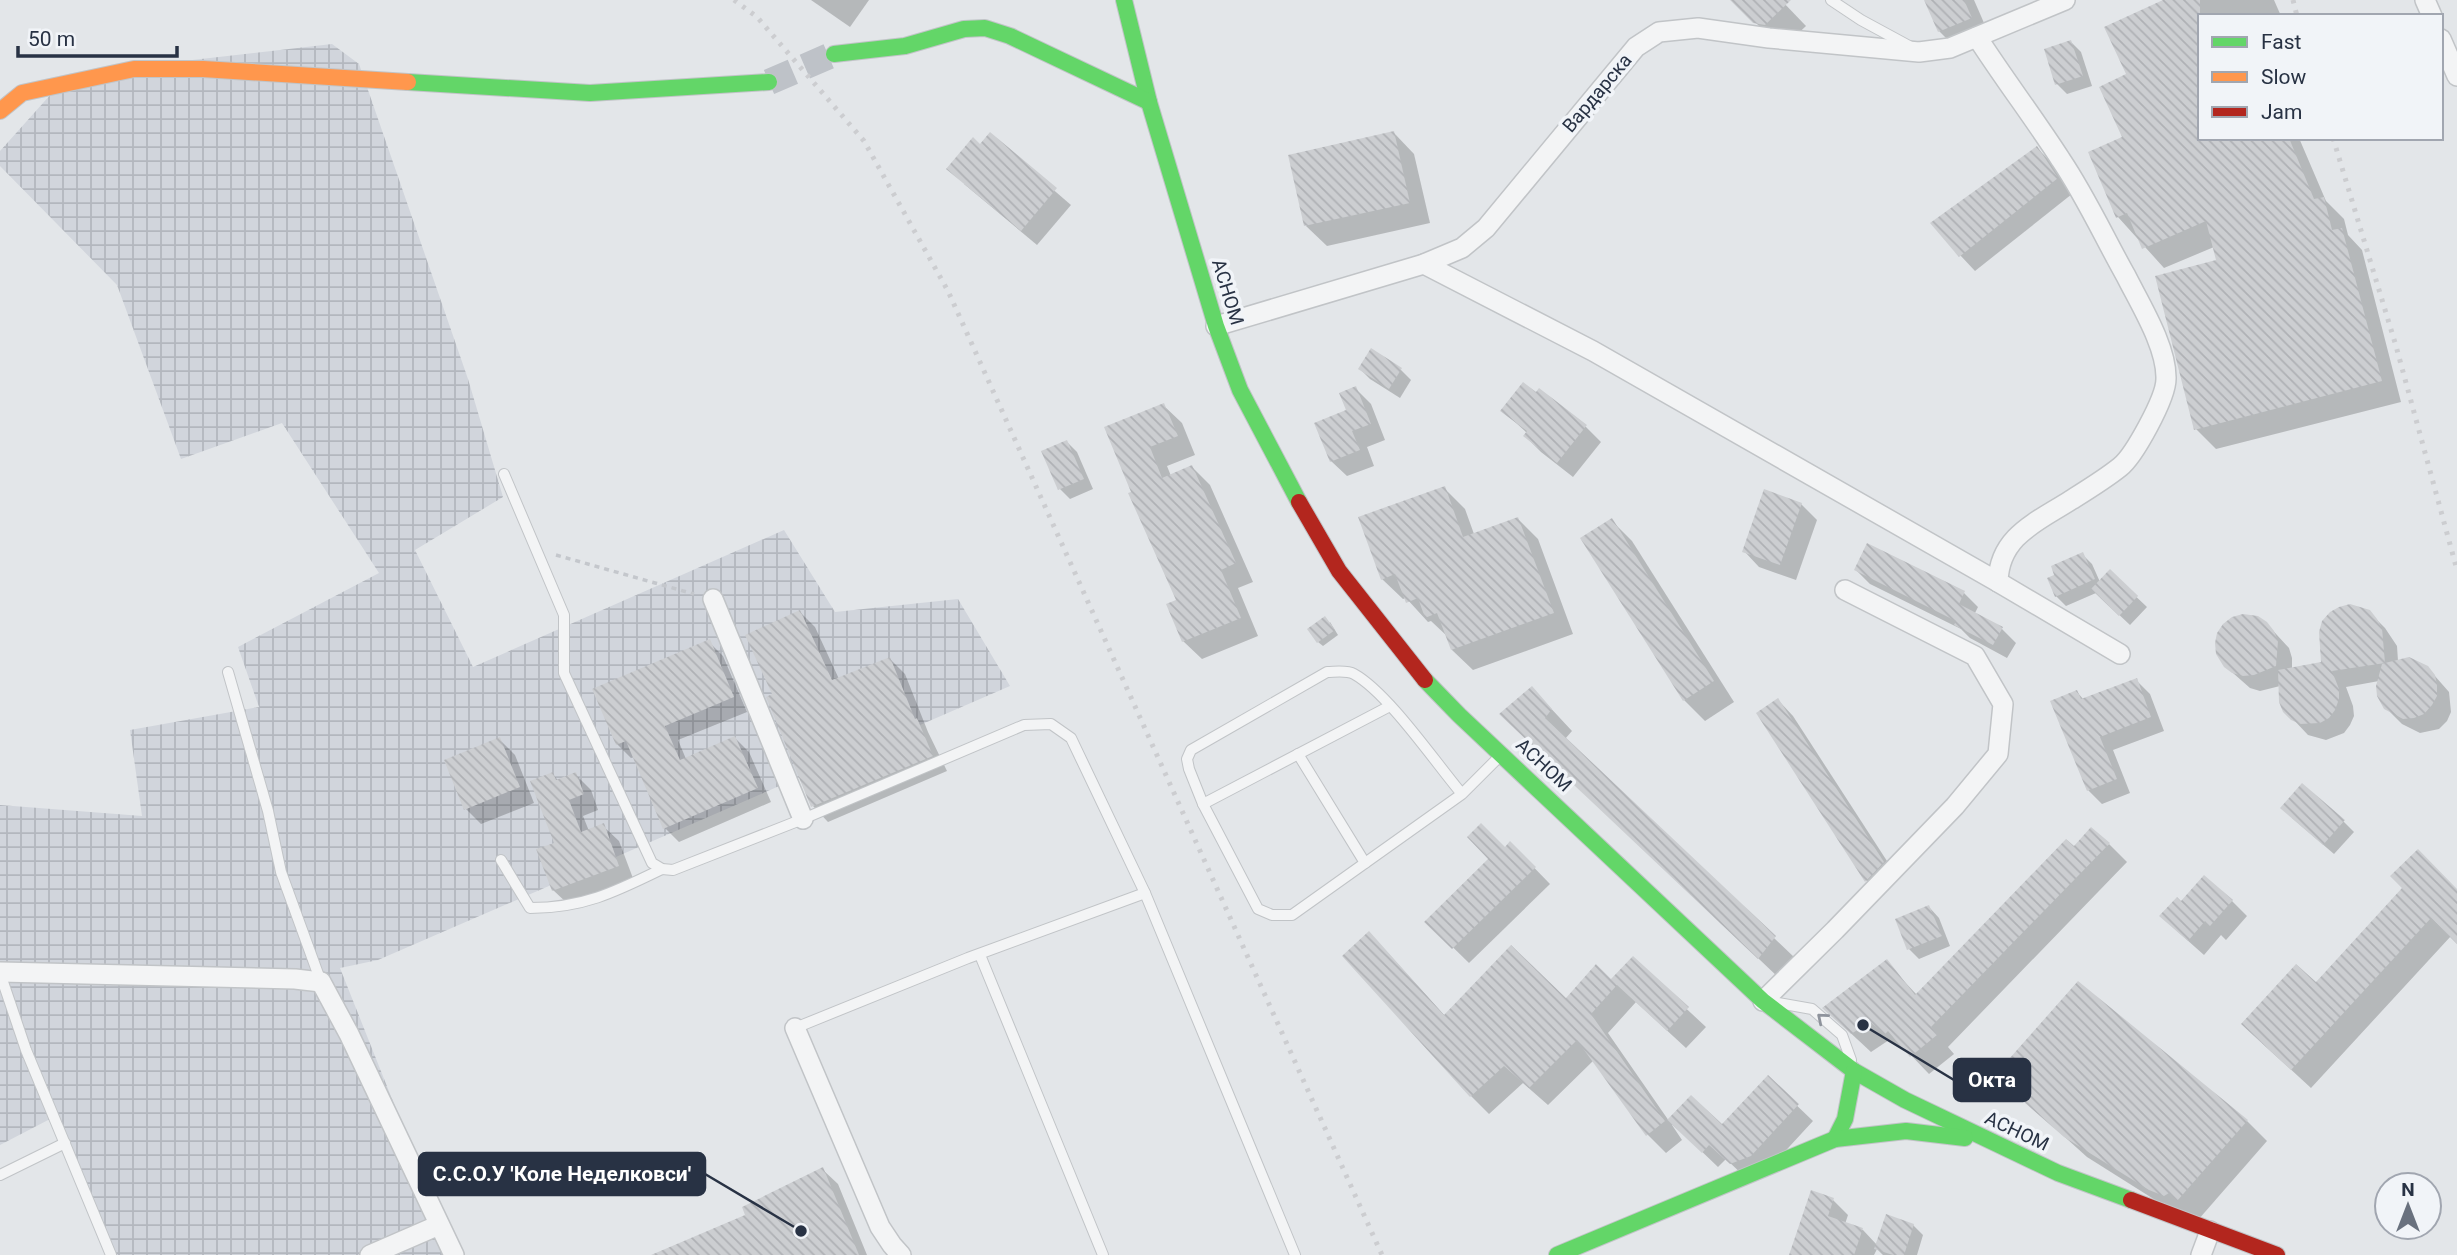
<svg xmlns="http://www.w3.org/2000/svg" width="2457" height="1255" font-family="Roboto,sans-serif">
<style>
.industrial{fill:url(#industrial-grid)}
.shadow{fill:#0003}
.building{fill:url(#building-back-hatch)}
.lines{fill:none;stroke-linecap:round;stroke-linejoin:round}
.secondary-tunnel{stroke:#bec2c8;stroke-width:26;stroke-dasharray:26 13;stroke-linecap:butt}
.lane-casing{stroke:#c1c4c7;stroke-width:12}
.street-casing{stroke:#c1c4c7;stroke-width:22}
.fast-casing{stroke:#c1c4c7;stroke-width:18}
.slow-casing{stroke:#c1c4c7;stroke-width:18}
.jam-casing{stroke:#c1c4c7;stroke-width:18}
.path{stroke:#c4c7cc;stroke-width:3.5;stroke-dasharray:5 5;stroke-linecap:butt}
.lane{stroke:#f3f4f5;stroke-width:10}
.street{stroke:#f3f4f5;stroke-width:19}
.fast{stroke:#63d668;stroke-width:16}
.slow{stroke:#ff974d;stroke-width:16}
.jam{stroke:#b3261e;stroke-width:16}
.rail{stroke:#cccdd0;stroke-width:5;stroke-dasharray:3.5 7;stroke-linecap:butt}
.oneway{stroke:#8e939c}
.labels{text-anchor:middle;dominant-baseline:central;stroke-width:7;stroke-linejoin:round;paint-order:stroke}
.street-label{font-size:19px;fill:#283244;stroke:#f1f4f8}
.leader{fill:none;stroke:#283244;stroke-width:2.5}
.callout-dot{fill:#283244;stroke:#f1f4f8;stroke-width:2.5}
.callout{fill:#283244;stroke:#283244;stroke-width:2.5}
.callout-label{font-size:21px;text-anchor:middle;font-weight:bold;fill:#fff}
</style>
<defs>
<pattern id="industrial-grid" width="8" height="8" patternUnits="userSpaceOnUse" patternTransform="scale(1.75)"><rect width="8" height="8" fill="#d1d5dc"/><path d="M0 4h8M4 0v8" fill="none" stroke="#b3b7be"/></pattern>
<pattern id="building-back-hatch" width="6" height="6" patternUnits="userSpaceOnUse" patternTransform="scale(1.75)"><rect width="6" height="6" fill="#ccced1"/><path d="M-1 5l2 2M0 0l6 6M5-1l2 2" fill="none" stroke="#afb1b5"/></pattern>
</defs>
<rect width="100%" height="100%" fill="#e3e6e9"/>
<path class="industrial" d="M332,44L359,64L468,379L503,497L415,550L473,667L784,530L835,612L958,599L1010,686L378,960L340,968L454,1255H108L52,1118L0,1145V805L142,816L130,730L259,707L238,647L379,573L282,423L181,459L117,285L0,166V151L69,74Z"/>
<g class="shadow">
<path d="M811,0H869L850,27Z"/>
<path d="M1733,0H1781L1806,26L1786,45L1776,43Z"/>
<path d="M1926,0H1974L1991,39L1960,52L1939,31Z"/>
<path d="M2168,0H2274L2281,16H2200V138H2299L2326,201L2344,219L2348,235L2362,250L2401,402L2216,449L2196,429L2218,261L2214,247L2164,268L2118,217L2128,75Z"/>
<path d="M2071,42L2081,52L2092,86L2067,94L2057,84Z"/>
<path d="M1394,133L1414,154L1430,223L1327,246L1306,226Z"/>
<path d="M990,135L1071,205L1037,245L964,184L980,147Z"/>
<path d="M2037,148L2052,163L2072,194L1975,271L1960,255Z"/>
<path d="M1372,351L1401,370L1411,380L1400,398L1370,379L1360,369Z"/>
<path d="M1355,388L1371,404L1385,440L1367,447L1374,466L1347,476L1331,461Z"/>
<path d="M1539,391L1586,427L1601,442L1573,477L1541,452L1525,436L1527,433L1503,411Z"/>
<path d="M1163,405L1182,423L1195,455L1167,466L1171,476L1192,467L1210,485L1253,582L1238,588L1258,636L1202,659L1183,641L1178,601L1133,493Z"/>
<path d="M1067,442L1077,452L1093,489L1070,499L1060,489Z"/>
<path d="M1444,488L1465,509L1474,534L1518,519L1538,539L1573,634L1473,670L1452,650L1448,637L1431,621L1428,622L1406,598L1403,599L1382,579Z"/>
<path d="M1801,504L1817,520L1796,580L1759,567L1744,551Z"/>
<path d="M1611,520L1632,541L1734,702L1705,721L1684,700Z"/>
<path d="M2082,554L2092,564L2100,582L2110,572L2147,607L2130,625L2096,593L2066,606L2056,596Z"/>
<path d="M1856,570L1964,593L1978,607L1974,615L2002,629L2016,643L2007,658L1970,638L1961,629L1870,584Z"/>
<path d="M800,612L815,627L839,679L890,659L905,674L928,732L947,771L828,822L813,806L769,698L774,695Z"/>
<path d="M2369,612L2385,628L2397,646L2398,661L2427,667L2449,692L2451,712L2447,721L2439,729L2420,733L2402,724L2386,708L2379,681L2346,687L2353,706L2354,716L2350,725L2344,733L2326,740L2308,735L2292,718L2280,686L2260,691L2250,688L2225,666L2266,623L2289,648L2292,658V669L2323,663Z"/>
<path d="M1330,622L1338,635L1323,646L1318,642Z"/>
<path d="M709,642L723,656L747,712L678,740L686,759L735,738L749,752L771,802L679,842L665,828L635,757L631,758L617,744Z"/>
<path d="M2136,680L2150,694L2164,731L2113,750L2130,793L2102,804L2088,790L2077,692L2084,700Z"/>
<path d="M1532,688L1572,731L1565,739L1795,958L1779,978L1522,734Z"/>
<path d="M1778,700L1793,716L1898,878L1881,896L1866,880Z"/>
<path d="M499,739L515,755L534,803L481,824L466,809Z"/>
<path d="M552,774L559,781L575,774L591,790L598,810L583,816L589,831L603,826L619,841L634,881L569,905L553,890L556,844Z"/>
<path d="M2292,818L2344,822L2354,832L2334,854Z"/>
<path d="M1510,843L1550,884L1469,963L1427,922Z"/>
<path d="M2109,844L2127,862L1948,1047L1954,1054L1929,1074L1906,1050L1889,1040L1871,1052L1843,1026L1886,962L1917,995Z"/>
<path d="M2457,891V941L2451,936L2311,1088L2262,1043L2316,984Z"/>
<path d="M2232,901L2247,916L2226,940L2221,935L2204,955L2177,931L2182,903Z"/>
<path d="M1929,907L1939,918L1950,946L1919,959L1909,949Z"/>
<path d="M1387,952L1445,1016L1567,1000L1611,982L1633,959L1706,1027L1686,1048L1636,1002L1608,1033L1669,1121L1722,1127L1768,1078L1813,1121L1767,1171L1747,1179L1726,1159L1718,1167L1673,1124L1672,1125L1682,1140L1666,1153L1648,1135L1594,1060L1548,1105L1523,1083L1489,1114L1471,1096Z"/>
<path d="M1997,1076L2247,1121L2267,1141L2198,1220L2171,1210L2087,1157Z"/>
<path d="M822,1169L838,1184L867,1255H654L748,1216Z"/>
<path d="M1833,1200L1848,1215L1845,1224L1863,1230L1877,1245L1913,1225L1923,1235L1917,1255H1883L1877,1249L1874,1255H1799Z"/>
</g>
<g class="building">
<path d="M1730,0H1791L1765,25L1753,23Z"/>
<path d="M1924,0H1964L1972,18L1938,32Z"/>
<path d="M2163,0H2200V138H2289L2314,199L2324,197L2332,230L2342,228L2382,381L2194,430L2155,276L2216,260L2206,221L2142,249L2127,213L2116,218L2088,152L2122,137L2099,87L2126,74L2104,27Z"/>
<path d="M2071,40L2083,76L2055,85L2044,49Z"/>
<path d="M1394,131L1410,203L1304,226L1288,155Z"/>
<path d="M990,132L1057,188L1021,231L946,169L973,137L980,144Z"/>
<path d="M2037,146L2058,178L1959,257L1930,223Z"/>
<path d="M1371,348L1402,368L1389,389L1358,369Z"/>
<path d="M1523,382L1536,392L1539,388L1587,425L1557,463L1523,436L1527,431L1500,411Z"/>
<path d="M1356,386L1371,424L1352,431L1360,450L1330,462L1314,423L1346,410L1339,393Z"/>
<path d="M1164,403L1178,436L1150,447L1162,478L1192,465L1236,563L1221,570L1241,618L1182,642L1166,604L1176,600L1128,493L1131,492L1104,427Z"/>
<path d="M1067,440L1084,479L1058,490L1041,451Z"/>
<path d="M1445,486L1463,537L1518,517L1554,613L1451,650L1437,613L1425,618L1418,598L1406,603L1395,574L1381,580L1358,517Z"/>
<path d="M1764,489L1802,503L1780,565L1742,552Z"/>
<path d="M1612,518L1714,681L1683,701L1580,538Z"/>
<path d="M1867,543L1965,591L1959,604L2003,627L1993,645L1954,625L1956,621L1854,570Z"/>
<path d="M2083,552L2095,579L2055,597L2047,578L2054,575L2051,566Z"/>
<path d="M2110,569L2138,596L2119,616L2091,589Z"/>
<path d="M2350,604L2370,610L2377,619L2382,628L2385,663L2409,657L2428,666L2435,675L2437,685V696L2432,705L2424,714L2414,718L2403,719L2384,709L2377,696L2376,686L2382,664L2385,663L2332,671L2339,689V699L2335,710L2329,718L2320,723L2300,724L2291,720L2283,712L2279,702L2278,670L2321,662L2319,632L2322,621L2330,612L2339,607Z"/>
<path d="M800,610L832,680L890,657L915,719L917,718L933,756L811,807L766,697L772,694L745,635Z"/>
<path d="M2243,614L2258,616L2267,622L2274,631L2278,641L2276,666L2254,675L2243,676L2232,673L2224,667L2216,654L2215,643L2217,633L2223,624L2232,617Z"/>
<path d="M1325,616L1335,630L1317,643L1307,629Z"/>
<path d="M710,639L734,697L665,726L680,760L735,736L758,788L663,829L626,741L616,745L592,689Z"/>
<path d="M2137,678L2151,717L2100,737L2117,779L2087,791L2050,701L2077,690L2081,699Z"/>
<path d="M1532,686L1552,709L1545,718L1776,936L1758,959L1499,714Z"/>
<path d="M1778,698L1884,862L1865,882L1756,713Z"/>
<path d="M500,737L520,787L464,810L444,760Z"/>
<path d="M553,772L556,780L576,772L584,794L569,800L581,832L604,823L619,866L552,891L536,849L554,843L530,781Z"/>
<path d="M2302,783L2345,820L2323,845L2280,808Z"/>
<path d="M1481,823L1505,847L1510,841L1536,867L1452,949L1424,922L1488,859L1467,837Z"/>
<path d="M2091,827L2110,843L1931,1027L1937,1035L1910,1057L1888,1031L1885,1034L1870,1022L1851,1034L1822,1008L1887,959L1915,995L2066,839L2074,846Z"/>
<path d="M2418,849L2457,889V944L2431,918L2291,1070L2241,1024L2296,964L2316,982L2402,888L2390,876Z"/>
<path d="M2204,875L2233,900L2210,926L2205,921L2188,941L2159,916L2177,897L2181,901Z"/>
<path d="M1929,905L1942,936L1907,950L1895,919Z"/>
<path d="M1369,931L1444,1015L1511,945L1566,998L1596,964L1611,979L1633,956L1689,1007L1667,1031L1617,985L1591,1014L1665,1121L1646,1136L1577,1040L1529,1088L1504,1066L1470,1097L1342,956Z"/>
<path d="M2078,981L2248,1120L2177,1201L2169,1193L2164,1196L2149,1190L2064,1137L1994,1076Z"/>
<path d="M1768,1075L1799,1104L1751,1156L1730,1164L1709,1145L1702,1153L1667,1120L1691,1095L1722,1124Z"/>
<path d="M823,1167L859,1255H651L745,1215L742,1207Z"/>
<path d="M1811,1190L1834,1198L1828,1216L1863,1228L1854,1255H1789Z"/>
<path d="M1886,1214L1914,1224L1904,1255H1893L1874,1249Z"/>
</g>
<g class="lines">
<path class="secondary-tunnel" d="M769,82L834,54"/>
<defs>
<g id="lane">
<path d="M1831,0L1861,20L1909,46"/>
<path d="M504,474L564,615V673L652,863L662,869L673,870L803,819L1024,725L1051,724L1071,738L1145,893L1295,1255"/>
<path d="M228,672L268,811L281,872L321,982"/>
<path d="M1298,754L1365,863"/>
<path d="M1462,794C1435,762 1388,693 1354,674C1347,670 1335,672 1327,672L1191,750L1187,759L1189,769L1203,804L1258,909L1272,915H1292L1462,794L1499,757"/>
<path d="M1203,804L1390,706"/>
<path d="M501,860L530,908C583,908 615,892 662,869"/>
<path d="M980,955L1103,1255"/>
<path d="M0,973L26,1050L111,1255"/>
<path d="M1778,1003L1812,1009L1842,1035L1851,1060"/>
<path d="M795,1028L968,958L1145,893"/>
<path d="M0,1175L65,1143"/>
</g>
<g id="street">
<path d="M2425,0L2432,16"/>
<path d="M1977,37C2004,79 2034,118 2061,160C2086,197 2104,237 2126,276C2140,304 2167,347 2166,379C2166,398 2134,456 2120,467C2105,479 2087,490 2071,500C2037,522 1999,536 1998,582L2120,654"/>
<path d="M2441,39L2457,76"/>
<path d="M1424,264L1593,351L1998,582"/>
<path d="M1216,326L1424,264L1462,248L1486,228L1636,47L1659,32L1698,28L1769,38L1919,52L1950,48L2065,0"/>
<path d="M713,599L803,819"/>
<path d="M0,972L295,979L321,982L349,1034L454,1255"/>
<path d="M1763,1001L1835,930L1955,806L1998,754L2003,704L1975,656L1845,590"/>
<path d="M795,1028L880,1227L892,1245L901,1255"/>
<path d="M370,1255L439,1225"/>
<path d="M2201,1255L2210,1231"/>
</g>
<g id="fast">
<path d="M1124,0L1149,102L1216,326L1240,390L1299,502"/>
<path d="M834,54L905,46L964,29L985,28L1010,36L1149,102"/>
<path d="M408,82L590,93L769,82"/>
<path d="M1425,680L1459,715L1763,1001L1854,1071L1905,1100L2058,1173L2131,1200"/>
<path d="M1835,1139L1845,1119L1854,1071"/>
<path d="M1557,1255L1835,1139L1906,1131L1965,1138"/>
</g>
<path id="slow" d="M0,111L22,93L134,69H203L408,82"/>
<g id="jam">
<path d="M1299,502L1339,571L1425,680"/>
<path d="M2131,1200L2277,1255"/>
</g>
</defs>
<use href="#lane" class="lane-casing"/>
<use href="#street" class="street-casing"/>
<use href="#fast" class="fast-casing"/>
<use href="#slow" class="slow-casing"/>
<use href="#jam" class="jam-casing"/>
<path class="path" d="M556,555L694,594"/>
<use href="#lane" class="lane"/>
<use href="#street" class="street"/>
<use href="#fast" class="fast"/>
<use href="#slow" class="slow"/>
<use href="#jam" class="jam"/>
<g class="rail">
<path d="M734,0L757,17L864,141L948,291L1382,1255"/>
<path d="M2293,0L2297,16"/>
<path d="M2333,138L2396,346L2457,570"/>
</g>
</g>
<defs><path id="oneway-chevron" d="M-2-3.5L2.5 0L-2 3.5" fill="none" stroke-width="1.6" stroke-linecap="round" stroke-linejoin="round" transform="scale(1.75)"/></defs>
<use class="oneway" href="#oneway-chevron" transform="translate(1822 1018) rotate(-140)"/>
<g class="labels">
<g class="street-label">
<text transform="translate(1597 93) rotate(-50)">Вардарска</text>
<text transform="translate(1228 292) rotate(73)">АСНОМ</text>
<text transform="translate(1544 765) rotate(43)">АСНОМ</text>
<text transform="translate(2017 1131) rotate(25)">АСНОМ</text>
</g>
</g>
<path class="leader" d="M1863 1025L1954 1080M801 1231L705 1174"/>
<g class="callout-dot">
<circle cx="1863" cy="1025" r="7"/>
<circle cx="801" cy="1231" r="7"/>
</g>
<g class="callout">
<rect x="1954" y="1059" width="76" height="42" rx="7"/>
<rect x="419" y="1153" width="286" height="42" rx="7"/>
</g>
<g class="callout-label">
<text x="1992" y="1087">Окта</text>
<text x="562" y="1181">С.С.О.У 'Коле Неделковси'</text>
</g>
<rect x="2198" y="14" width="245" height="126" fill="#f1f4f8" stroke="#a1a6b0" stroke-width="2"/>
<rect x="2212" y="37" width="35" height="10" fill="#63d668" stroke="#a1a6b0" stroke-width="2"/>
<text x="2261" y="49" font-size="21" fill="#283244">Fast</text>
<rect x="2212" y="72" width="35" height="10" fill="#ff974d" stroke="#a1a6b0" stroke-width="2"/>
<text x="2261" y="84" font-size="21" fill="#283244">Slow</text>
<rect x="2212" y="107" width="35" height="10" fill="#b3261e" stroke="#a1a6b0" stroke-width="2"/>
<text x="2261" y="119" font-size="21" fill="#283244">Jam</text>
<g transform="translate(2408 1206)"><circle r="33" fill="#f1f4f8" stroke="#a1a6b0" stroke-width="2"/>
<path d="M0-5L12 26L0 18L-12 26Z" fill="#69717e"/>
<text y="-10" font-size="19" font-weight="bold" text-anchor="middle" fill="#283244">N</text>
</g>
<path d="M18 46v10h159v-10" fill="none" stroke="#283244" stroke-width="3.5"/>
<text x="28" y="46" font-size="21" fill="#283244" stroke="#f1f4f8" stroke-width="5" paint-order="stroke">50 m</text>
</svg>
